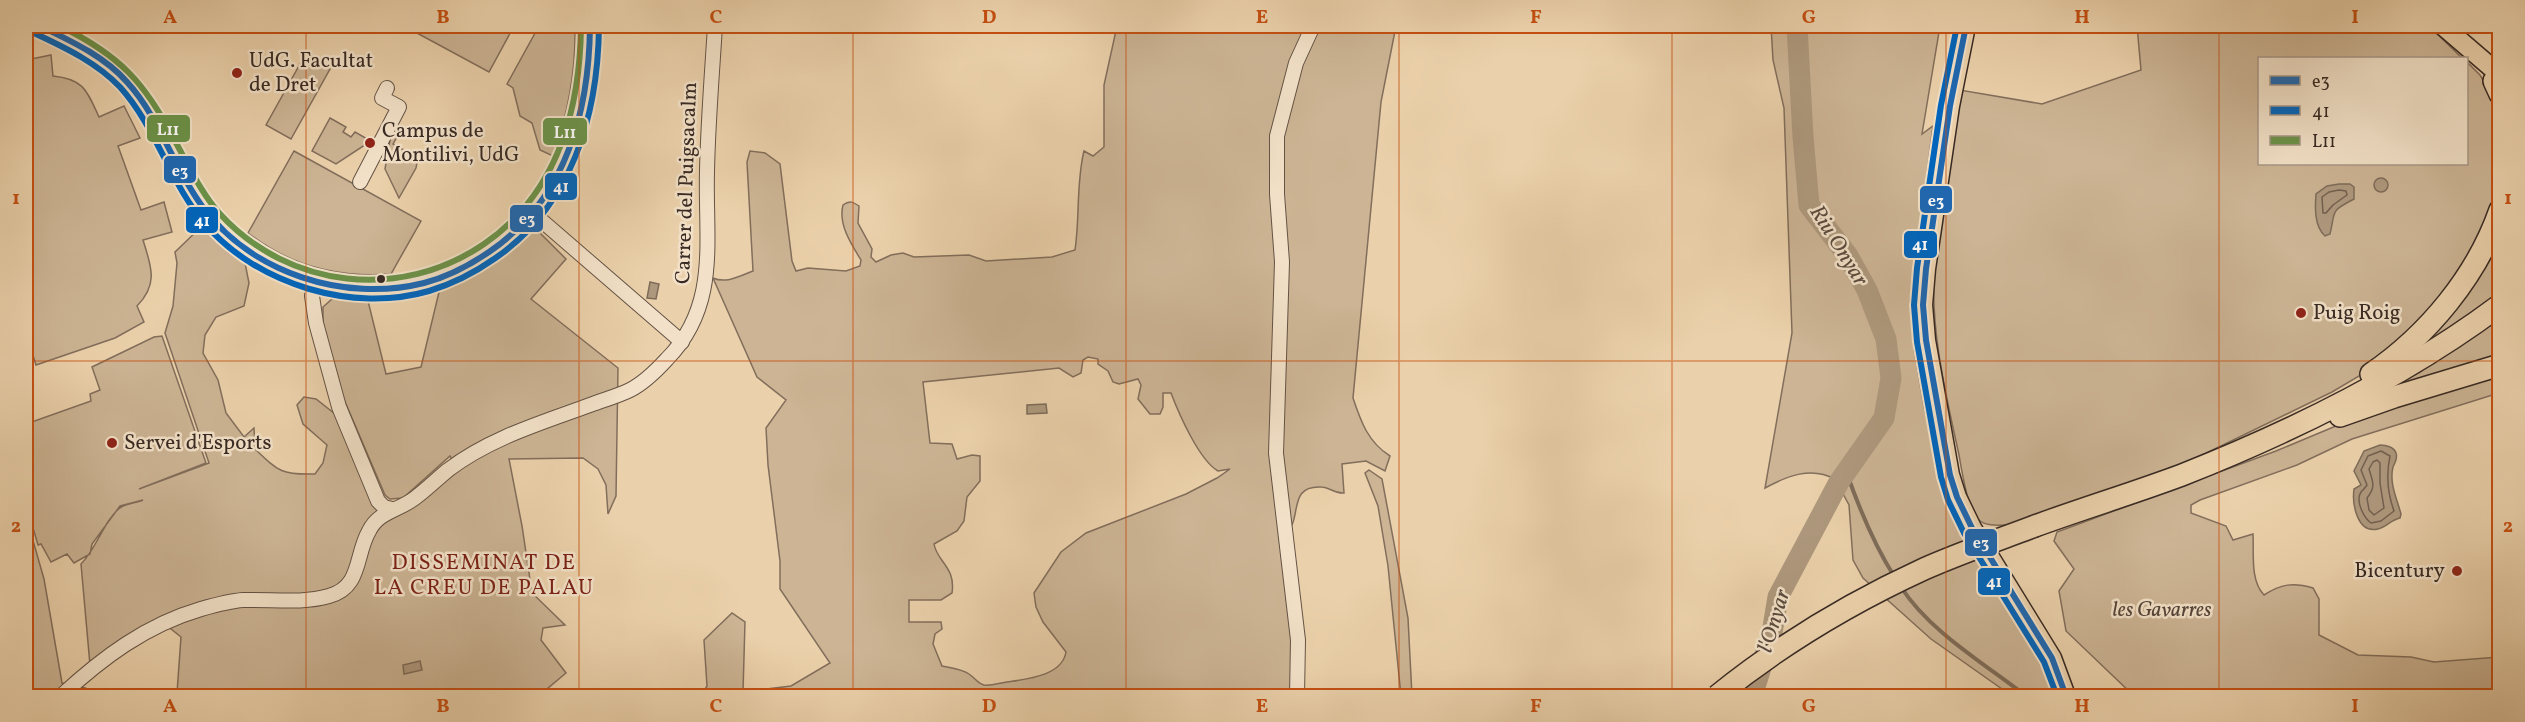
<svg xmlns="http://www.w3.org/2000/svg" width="2525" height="722" font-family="Vollkorn,serif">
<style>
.green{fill:#ccb494;stroke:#826e5c;stroke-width:1.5;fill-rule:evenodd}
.water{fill:#ae987d;stroke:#7e6c59;stroke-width:1.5}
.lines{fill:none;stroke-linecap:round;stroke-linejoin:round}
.shore{stroke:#726050;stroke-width:1.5}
.stream{stroke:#7e6c59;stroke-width:4}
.river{stroke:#ae987d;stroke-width:21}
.minor-casing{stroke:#645345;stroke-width:16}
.major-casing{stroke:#372923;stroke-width:21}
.highway-casing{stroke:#372923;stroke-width:24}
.minor{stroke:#f2e1c8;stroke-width:14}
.major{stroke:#ebd1ab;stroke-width:18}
.highway{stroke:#ebd1ab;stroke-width:21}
.highway-bridge-casing{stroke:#372923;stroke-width:24;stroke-linecap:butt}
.highway-bridge{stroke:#ebd1ab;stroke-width:21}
.bus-1-casing{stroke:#f2e1c8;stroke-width:10}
.bus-2-casing{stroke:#f2e1c8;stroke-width:10}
.bus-3-casing{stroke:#f2e1c8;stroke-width:10}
.bus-1{stroke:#1d68b3;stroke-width:6}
.bus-2{stroke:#0065bd;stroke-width:6}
.bus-3{stroke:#6b9248;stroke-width:6}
.grid{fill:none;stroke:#c54f11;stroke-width:1.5;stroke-opacity:0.55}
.poi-dot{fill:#8f2418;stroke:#f2e1c8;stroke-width:2}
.bus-dot{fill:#372923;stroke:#f2e1c8;stroke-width:2}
.labels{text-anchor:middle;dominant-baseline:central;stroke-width:5;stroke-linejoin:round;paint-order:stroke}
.poi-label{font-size:21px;fill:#372923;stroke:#f2e1c8;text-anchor:start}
.street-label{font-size:21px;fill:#372923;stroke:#f2e1c8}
.park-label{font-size:21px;font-style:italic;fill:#55453a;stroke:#f2e1c8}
.water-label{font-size:22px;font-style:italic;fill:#5b4a3e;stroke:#f2e1c8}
.neighbourhood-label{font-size:22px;letter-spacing:1.5px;fill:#7a1f14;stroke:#f2e1c8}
.line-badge{stroke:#f2e1c8;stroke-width:2}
.badge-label{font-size:16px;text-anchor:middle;font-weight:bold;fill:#fff}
.neatline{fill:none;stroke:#c54f11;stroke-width:2}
.grid-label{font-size:20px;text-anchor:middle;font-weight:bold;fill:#c54f11}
</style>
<rect width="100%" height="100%" fill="#ebd1ab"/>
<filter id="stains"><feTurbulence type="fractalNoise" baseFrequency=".00333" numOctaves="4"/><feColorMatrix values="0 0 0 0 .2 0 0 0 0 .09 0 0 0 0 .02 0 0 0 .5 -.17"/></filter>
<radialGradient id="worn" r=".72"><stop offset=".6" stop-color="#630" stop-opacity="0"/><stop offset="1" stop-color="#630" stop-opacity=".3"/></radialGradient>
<g class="green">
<path d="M404,26H514L489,72Z"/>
<path d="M539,26H575C576,70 568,114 553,156L540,150L532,123L520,116L513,88L507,84Z"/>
<path d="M1117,26H1396L1381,102L1353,398C1361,422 1368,442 1390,456L1385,471L1366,461L1342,464L1344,493C1334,494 1330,487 1321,487C1296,486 1298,503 1294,519C1293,525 1288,532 1286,537L1297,696H701L707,686L704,640L732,613L745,622L743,692L791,686L830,663L780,589V561L768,465L766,428L786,400L757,377L713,278C726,284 740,276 753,271L747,162L750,151L765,153L780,164L792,261L796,271L808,268L846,271L860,266L861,260C851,244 838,224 843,205C850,200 853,202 859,206L858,223L872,249L871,257L876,262L891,255L903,253L914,257L969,255L986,261L1052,257L1075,250C1080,217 1076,183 1084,151L1093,156L1104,147V85ZM1088,357L1098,359V364L1108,371L1113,382L1119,384L1138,379L1141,385L1138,399L1150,414H1160L1163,407V393H1171C1179,414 1199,460 1218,471L1230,469L1217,478L1186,494L1086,533L1061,552L1034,593L1036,607L1043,622L1066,652C1062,676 1027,679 1007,682C1000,683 991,686 984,685C977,683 975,678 969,674C962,669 951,668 942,666L933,644L935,634L942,629L941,622H909V600H941L952,593C956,567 937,562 934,544L957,531L964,521L967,497L980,481V456L972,455L957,459L952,444L930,443L923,382L1059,368L1073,377L1081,373L1083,360Z"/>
<path d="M1771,26H1940L1922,134L1933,126L1910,301L1914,350L1924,407L1945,490L1966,539L2045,672L2052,696H2012L1931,639L1863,578L1853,560L1849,505L1835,479C1811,466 1787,476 1765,488L1792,333L1784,108L1773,60Z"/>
<path d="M2137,26H2429L2462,58H2260V164H2466L2467,62L2480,75L2499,106V192L2473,257L2448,294L2371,369L2332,392L2190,461L2010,525C2001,525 1986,527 1979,520C1967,508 1962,471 1959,455C1946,395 1931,334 1934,273L1960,90L2042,104L2141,70Z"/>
<path d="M51,55L53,76C84,79 87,91 99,117L124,106L140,138L118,146L141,210L164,202L172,232L143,240C151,266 159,284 137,306L144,322L115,338L36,365L30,346L26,347V60Z"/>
<path d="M305,55L330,69L291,139L266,125Z"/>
<path d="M330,118L346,127L343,132L351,137L355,132L371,141L336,164L312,151Z"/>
<path d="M391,134L397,137L393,144L418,158L416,168L399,198L385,169Z"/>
<path d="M294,151L421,221L391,274C339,278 290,266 248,233Z"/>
<path d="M201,227L229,253L245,263L249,283L244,306L216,317L205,335L203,353L218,380L226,413L244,437L254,428L255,449C279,472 282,475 315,474L323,463L327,445L303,424L297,405L304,397L316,399L335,414L383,519L434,490L458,471L450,456L403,498L390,499L385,495L343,397L323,325V307L332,299L337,298L368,301L386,374L421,367L440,288L491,264L529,233H540L566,259L531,299L618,368L616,496L608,514L606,485L598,469L583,458L509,459L522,526L532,593L565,625L543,628L541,640L566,673L547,689L552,696H173L177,693L181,637L161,621L90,665L81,564C96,550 104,520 120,508C125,503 137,503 143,500L120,506L92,544L90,554L74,563L67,554L51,562L41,544L38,545L26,504V424L91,401L90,394L100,390L92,367L154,337L162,336L206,463L139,489L209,463L165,333L173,306L177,263L175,252Z"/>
<path d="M2499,242V293L2412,353C2445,319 2480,285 2499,242Z"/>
<path d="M2499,316V358L2380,394L2420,372Z"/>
<path d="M2499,373V393L2352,439L2297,465L2200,500L2191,505V513L2226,526L2233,540L2253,534C2254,553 2250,581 2264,595C2281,584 2293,582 2313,588L2319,599V635L2358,655L2411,657L2434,662L2499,657V696H2134L2066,631L2059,591L2074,569L2054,541L2057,532L2276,451L2355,418Z"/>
<path d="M1369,470L1382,479L1408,618L1412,696H1401L1388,566L1378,506L1365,473Z"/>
<path d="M26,516L44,579L62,683L85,688L108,696H26Z"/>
</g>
<g class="water">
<circle cx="2381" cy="185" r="7"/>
<path d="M2339,184H2350L2354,187V199C2329,212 2336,210 2330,234L2325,236C2314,226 2315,207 2316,194L2327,186Z"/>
<path d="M650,282L659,284L656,299L647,298Z"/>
<path d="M1046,404L1047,413L1027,414V405Z"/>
<path d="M2380,445C2386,445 2394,447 2396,453C2398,459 2395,462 2393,467C2389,483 2397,499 2401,514L2400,518C2391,520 2386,527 2378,529C2357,534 2352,504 2354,489L2361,485L2354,471L2364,451Z"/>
<path d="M420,661L422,670L404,674L403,665Z"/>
</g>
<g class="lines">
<g class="shore">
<path d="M2339,190L2346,191L2347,195L2333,205L2326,213H2323L2322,197L2329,192Z"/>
<path d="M2381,451L2390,456C2386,475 2387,492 2394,511L2381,521L2371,523C2364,518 2355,501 2361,492C2363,490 2365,488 2367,485L2361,470L2368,456Z"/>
<path d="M2377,460L2380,463V483L2384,508L2374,515L2369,510L2367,498C2376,487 2373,482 2369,469L2373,462Z"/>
</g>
<g class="stream">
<path d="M1846,471C1859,508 1873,543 1894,576"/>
<path d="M1901,587C1929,631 1985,664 2026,696"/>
</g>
<path class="river" d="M1752,696L1772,633L1778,597L1839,482L1884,418L1891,378L1886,339L1867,290L1848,256L1809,205L1803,137L1797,26"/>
<defs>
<g id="minor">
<path d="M40,26C71,41 103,56 127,82C164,123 177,178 213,220C264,276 351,303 425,283C451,275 475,262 497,246C565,200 593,105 590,26"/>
<path d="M360,182L399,107L382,98L387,88"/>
<path d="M534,214L682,342"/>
<path d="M313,282L312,296L316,323L339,407L378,501L384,507L392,509"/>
<path d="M61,696C102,658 146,625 201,609C215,605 229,601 243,600C272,599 301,604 329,596C362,587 355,555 369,531C379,511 398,511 415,498C427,489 437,479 448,470C490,438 541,423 590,405C603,400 618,396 630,390C644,383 656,371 667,359C720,305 705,240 707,171C708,122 712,74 715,26"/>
<path d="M1297,696L1298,640L1276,453L1282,262L1277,194V136L1296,63L1313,26"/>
</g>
<g id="major">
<path d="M1966,26L1950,106L1926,269L1923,305L1926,340L1950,475L1957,497L1972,528L2052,658L2066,696"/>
<path d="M2443,26L2500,75"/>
</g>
<g id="highway">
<path d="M2494,81L2500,94"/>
<path d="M2371,374C2428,335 2477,276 2500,210"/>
<path d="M2340,416L2394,397L2500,365"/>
<path d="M2035,526C2084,508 2134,493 2182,475C2293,431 2404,377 2500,305"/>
</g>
</defs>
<use href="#minor" class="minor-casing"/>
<use href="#major" class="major-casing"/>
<use href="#highway" class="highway-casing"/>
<use href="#minor" class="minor"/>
<use href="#major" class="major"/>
<use href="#highway" class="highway"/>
<defs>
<path id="highway-bridge" d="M1717,696C1780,645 1850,603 1924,569C1960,553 1998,540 2035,526"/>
</defs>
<use href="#highway-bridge" class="highway-bridge-casing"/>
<use href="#highway-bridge" class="highway-bridge"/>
<defs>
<g id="bus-1">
<path d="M40,26C71,41 104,56 127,82C160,118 173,167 202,206C251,273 344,303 424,283C447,277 470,265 489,252C565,200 589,113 590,26"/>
<path d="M1966,26L1950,106L1926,269L1923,305L1926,340L1950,475L1957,497L1972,528L2052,658L2066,696"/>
</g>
<g id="bus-2">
<path d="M1957,26L1941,105L1917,268L1914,305L1917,342L1941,477L1948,500L1964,533L2044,662L2057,696"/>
<path d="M36,34C66,48 97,63 120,87C157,128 170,184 206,225C258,285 353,313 429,291C452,284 474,273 494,259C572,206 598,116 599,26"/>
</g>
<path id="bus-3" d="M60,26C119,55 145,82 175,141C189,166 201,193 220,214C289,289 401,301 484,244C557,194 580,110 581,26"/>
</defs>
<use href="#bus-1" class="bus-1-casing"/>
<use href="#bus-2" class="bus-2-casing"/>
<use href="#bus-3" class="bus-3-casing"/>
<use href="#bus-1" class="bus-1"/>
<use href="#bus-2" class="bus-2"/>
<use href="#bus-3" class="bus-3"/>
</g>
<path class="grid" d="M306,26V696M579,26V696M853,26V696M1126,26V696M1399,26V696M1672,26V696M1946,26V696M2219,26V696M26,361H2500"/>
<g class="poi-dot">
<circle cx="237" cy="73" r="6"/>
<circle cx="370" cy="143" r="6"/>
<circle cx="2301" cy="313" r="6"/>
<circle cx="112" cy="443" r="6"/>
<circle cx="2457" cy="571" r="6"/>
</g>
<circle class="bus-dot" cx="381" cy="279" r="5"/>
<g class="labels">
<g class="poi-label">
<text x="249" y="61">UdG. Facultat<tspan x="249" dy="24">de Dret</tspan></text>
<text x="382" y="131">Campus de<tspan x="382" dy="24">Montilivi, UdG</tspan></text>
<text x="2313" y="313">Puig Roig</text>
<text x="124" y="443">Servei d'Esports</text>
<text x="2445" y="571" text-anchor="end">Bicentury</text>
</g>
<g class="street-label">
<text transform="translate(687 183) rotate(-88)">Carrer del Puigsacalm</text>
</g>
<g class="park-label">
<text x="2162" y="610">les Gavarres</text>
</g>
<g class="water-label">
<text transform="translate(1838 246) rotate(58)">Riu Onyar</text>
<text transform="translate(1775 621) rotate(-73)">l'Onyar</text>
</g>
<g class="neighbourhood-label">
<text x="484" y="563">DISSEMINAT DE<tspan x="484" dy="25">LA CREU DE PALAU</tspan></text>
</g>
</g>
<g class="line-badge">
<rect x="146" y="114" width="45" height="29" rx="6" fill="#6b9248"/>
<rect x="542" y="117" width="46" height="29" rx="6" fill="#6b9248"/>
<rect x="163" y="155" width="34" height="29" rx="6" fill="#1d68b3"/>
<rect x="544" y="172" width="34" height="29" rx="6" fill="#0065bd"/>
<rect x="1919" y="185" width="34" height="29" rx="6" fill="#1d68b3"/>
<rect x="509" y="204" width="35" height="29" rx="6" fill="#1d68b3"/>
<rect x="185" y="206" width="34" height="28" rx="6" fill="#0065bd"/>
<rect x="1903" y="230" width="35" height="29" rx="6" fill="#0065bd"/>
<rect x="1964" y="528" width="34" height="29" rx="6" fill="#1d68b3"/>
<rect x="1977" y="567" width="34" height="29" rx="6" fill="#0065bd"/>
</g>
<g class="badge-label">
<text x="168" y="135">L11</text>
<text x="565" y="138">L11</text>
<text x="180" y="176">e3</text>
<text x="561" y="192">41</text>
<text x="1936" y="206">e3</text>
<text x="527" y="224">e3</text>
<text x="202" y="226">41</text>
<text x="1920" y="250">41</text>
<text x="1981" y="548">e3</text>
<text x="1994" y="587">41</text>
</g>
<rect width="2525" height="722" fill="none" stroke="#ebd1ab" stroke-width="66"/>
<rect x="2258" y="57" width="210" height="108" fill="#f2e1c8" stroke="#a79786" stroke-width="1.5"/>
<rect x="2270" y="76" width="30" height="9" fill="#1d68b3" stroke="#a79786" stroke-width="1.5"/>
<text x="2312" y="87" font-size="18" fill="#372923">e3</text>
<rect x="2270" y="106" width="30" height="9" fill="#0065bd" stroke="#a79786" stroke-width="1.5"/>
<text x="2312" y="117" font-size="18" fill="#372923">41</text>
<rect x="2270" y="136" width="30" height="9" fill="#6b9248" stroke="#a79786" stroke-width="1.5"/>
<text x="2312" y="147" font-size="18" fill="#372923">L11</text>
<rect x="33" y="33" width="2459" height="656" class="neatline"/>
<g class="grid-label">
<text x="170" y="23">A</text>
<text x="443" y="23">B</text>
<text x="716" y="23">C</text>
<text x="989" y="23">D</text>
<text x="1262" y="23">E</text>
<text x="1536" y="23">F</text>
<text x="1809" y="23">G</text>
<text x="2082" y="23">H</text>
<text x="2355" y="23">I</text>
<text x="16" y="204">1</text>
<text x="2508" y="204">1</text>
<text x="16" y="532">2</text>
<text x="2508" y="532">2</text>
<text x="170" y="712">A</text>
<text x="443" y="712">B</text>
<text x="716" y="712">C</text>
<text x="989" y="712">D</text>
<text x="1262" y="712">E</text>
<text x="1536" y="712">F</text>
<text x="1809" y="712">G</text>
<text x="2082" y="712">H</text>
<text x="2355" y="712">I</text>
</g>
<rect width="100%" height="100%" filter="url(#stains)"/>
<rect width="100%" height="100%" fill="url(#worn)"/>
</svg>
